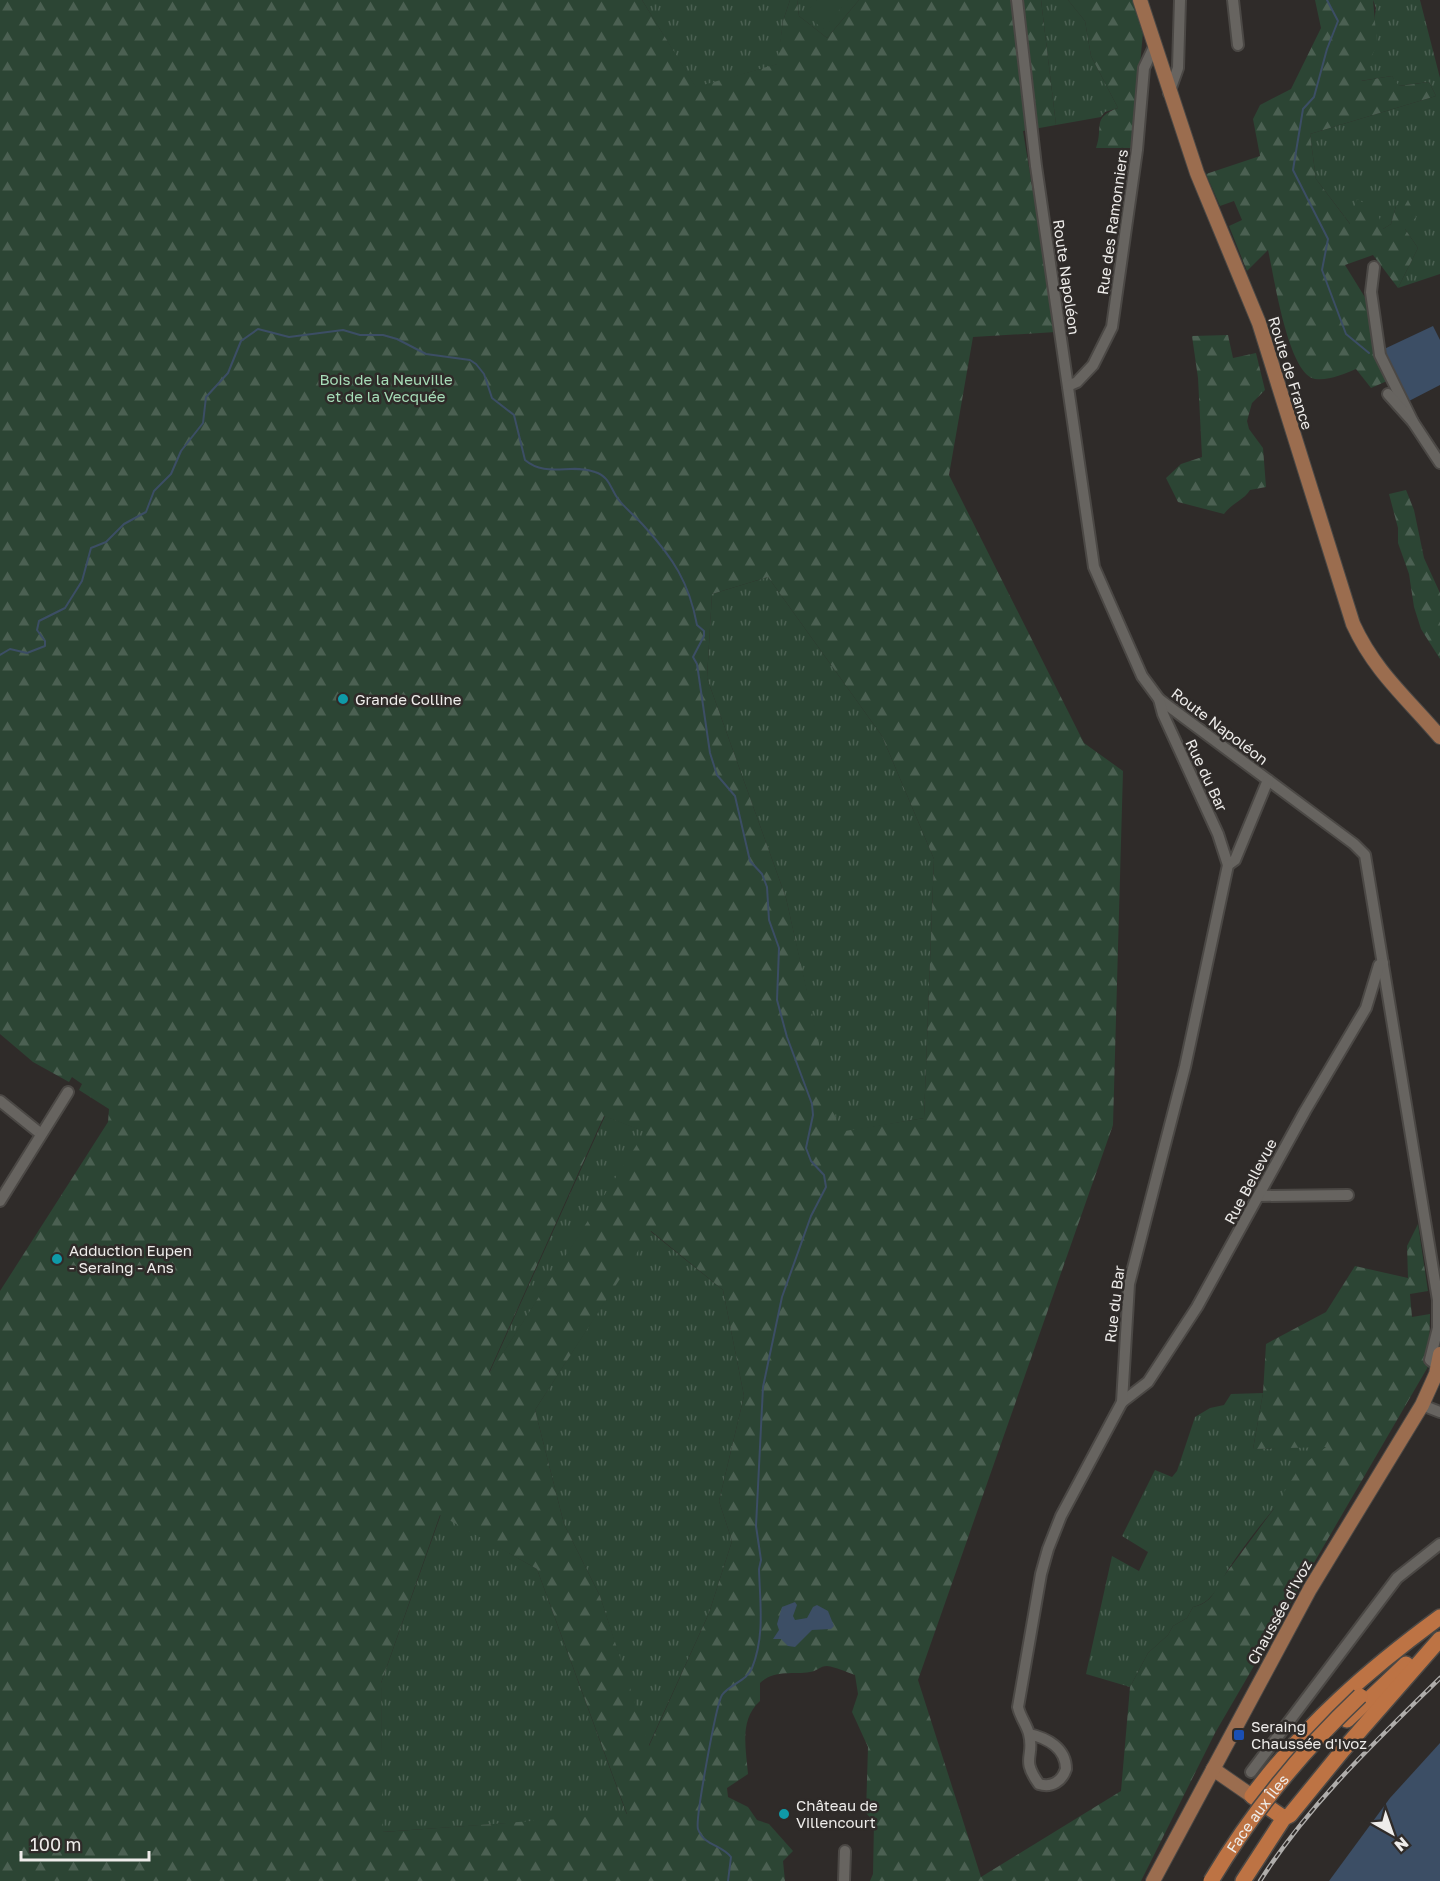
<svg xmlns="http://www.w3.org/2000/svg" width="1440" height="1881" font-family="'Golos Text',sans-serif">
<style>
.grass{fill:url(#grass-tufts)}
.forest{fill:url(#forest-firs);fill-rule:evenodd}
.pitch{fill:#2c4534}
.water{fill:#3c4e65}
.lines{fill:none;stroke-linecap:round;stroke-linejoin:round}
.stream{stroke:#3c4e65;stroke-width:2}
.minor-casing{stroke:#4b4845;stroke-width:14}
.major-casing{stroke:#4b4845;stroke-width:16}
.highway-casing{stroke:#4b4845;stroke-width:18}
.minor{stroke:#676460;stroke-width:10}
.major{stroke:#9b6d4f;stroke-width:14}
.highway{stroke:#bd7344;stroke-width:15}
.rail-casing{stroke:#afadab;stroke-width:4.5}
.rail{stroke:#2f2b29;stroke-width:2;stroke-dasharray:7;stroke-linecap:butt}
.highway-bridge-casing{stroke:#4b4845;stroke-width:18;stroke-linecap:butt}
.highway-bridge{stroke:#bd7344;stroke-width:15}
.culture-dot{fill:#0f9aa8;stroke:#2f2b29;stroke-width:2}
.transit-dot{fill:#1a4fb4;stroke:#2f2b29;stroke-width:2}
.labels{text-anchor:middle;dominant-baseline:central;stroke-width:5;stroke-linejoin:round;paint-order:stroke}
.street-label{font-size:15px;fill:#eeecea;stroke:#2f2b29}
.park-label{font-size:15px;fill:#a7ddb8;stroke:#2f2b29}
.poi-label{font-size:15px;fill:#eeecea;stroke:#2f2b29;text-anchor:start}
</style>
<defs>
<pattern id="grass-tufts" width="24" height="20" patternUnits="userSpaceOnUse" patternTransform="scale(1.5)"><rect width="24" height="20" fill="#2c4534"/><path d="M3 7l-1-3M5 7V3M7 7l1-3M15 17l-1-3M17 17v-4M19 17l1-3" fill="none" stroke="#4b6052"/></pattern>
<pattern id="forest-firs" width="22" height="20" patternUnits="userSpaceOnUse" patternTransform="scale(1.5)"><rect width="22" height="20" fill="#2c4534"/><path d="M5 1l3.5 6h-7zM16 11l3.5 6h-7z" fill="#4b6052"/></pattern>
</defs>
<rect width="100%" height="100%" fill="#2f2b29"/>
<g class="grass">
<path d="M642,0H790L783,21L778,64L696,88Z"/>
<path d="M797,0H859L827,38L799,16Z"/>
<path d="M1041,0H1068L1085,21L1091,56L1118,108L1105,112L1101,117L1056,125Z"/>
<path d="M1373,0H1420L1440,78V274L1398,288L1418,248L1405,229L1396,206L1391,224L1383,229L1351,225L1316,179L1310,134L1436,96L1429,82L1398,86L1392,76L1360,81L1368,63L1376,8Z"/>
<path d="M768,577L882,736L934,859L924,1118L838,1133L786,898L707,678L712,594Z"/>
<path d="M605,1116L646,1132L487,1378Z"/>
<path d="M650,1231L723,1290L744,1396L719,1501L732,1541L709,1613L648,1747L600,1596L564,1524L535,1410Z"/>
<path d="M1263,1393L1253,1449L1327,1446C1293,1486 1258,1525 1229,1568C1219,1584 1213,1603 1193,1607L1187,1618L1173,1626L1168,1635L1148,1653L1130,1687L1086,1674L1112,1556L1139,1571L1148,1552L1122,1536L1155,1470L1172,1477L1177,1471L1195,1417L1210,1408L1224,1405L1231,1394Z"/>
<path d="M441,1514L537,1569L627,1815L382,1832L381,1683Z"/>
</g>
<g class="forest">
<path d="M0,0H642L696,87L777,64L783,21L790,0H797L799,16L827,38L859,0H1041L1056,125L1023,131L1056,332L973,337L949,475L1084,743L1123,771L1113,1125L918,1680L981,1877L1121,1791L1130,1687L1148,1653L1168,1635L1173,1626L1187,1618L1193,1607C1207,1604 1213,1597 1218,1584L1273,1510L1299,1468L1326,1447L1253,1449L1263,1393L1266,1344L1326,1312L1355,1266L1408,1278L1407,1246L1418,1224L1428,1291L1410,1294L1412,1317L1430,1314L1429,1365L1215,1733L1141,1881H870L873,1874L874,1822L866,1813L868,1747L852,1712L858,1694L855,1675C846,1672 836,1667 827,1666C820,1666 817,1671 810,1672C793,1675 775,1669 760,1683V1701C739,1720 746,1748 748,1774L727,1788L728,1797L748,1807L757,1820L769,1824L793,1851L783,1861L785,1881H0V1291L108,1122L109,1109L79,1090L82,1084L72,1077L69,1082L33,1062L0,1034ZM768,577L882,736L934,859L924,1118L839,1132L786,898L707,678L712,594ZM604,1116L645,1132L490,1373L489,1372ZM651,1231L723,1290L744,1396L719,1501L732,1541L709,1613L649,1746L600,1596L564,1524L535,1410ZM440,1515L537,1569L627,1814L383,1832L381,1683Z"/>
<path d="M1068,0H1135L1143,33L1132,148H1096C1104,126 1091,118 1118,108L1091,56L1085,21Z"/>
<path d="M1315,0H1373L1377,44L1361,81L1392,76L1399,86L1429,82L1436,96L1310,134L1316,179L1350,224L1357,199L1377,211L1383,229L1391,224L1396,206L1408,200L1416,217L1405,229L1418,248L1398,288L1373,255L1345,265L1366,299L1374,355L1387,381L1371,388L1356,369C1344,374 1328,381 1315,379C1288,374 1274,276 1268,250L1247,271L1229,226L1242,220L1234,201L1220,206L1206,174L1260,156L1253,119L1260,105L1291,89L1321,28Z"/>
<path d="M1228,335L1233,358L1256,353L1265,390L1252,403L1247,421L1249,429L1263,448L1266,487L1250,490C1244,500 1232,503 1224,514L1178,502L1166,478L1181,464L1202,457L1198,378L1192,336Z"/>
<path d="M1406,490L1414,510L1424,558L1440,593V659L1421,629L1414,607L1409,574L1398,543V528L1389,494Z"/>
</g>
<path class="pitch" d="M817,0H848L823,29L805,14Z"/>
<g class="water">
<path d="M1433,326L1440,340V385L1409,401L1382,350Z"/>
<path d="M795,1602L797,1605L793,1616L795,1620L807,1618L813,1607L817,1605L828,1611L834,1626L831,1629L812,1630L795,1647L788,1646L781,1639H773L779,1630L777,1624L782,1607Z"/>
<path d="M1440,1743V1881H1329L1390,1798Z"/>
</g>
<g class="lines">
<g class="stream">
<path d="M1327,0L1338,21L1327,49L1314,97L1303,109L1293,170L1328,239L1322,270L1346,334L1369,353"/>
<path d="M0,655L10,649L27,653L45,646V641L37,630L39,621L65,608L82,581L91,548L106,542L124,524L146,512L154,491L171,474L181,451L203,423L206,397L228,373L241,341L258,329L289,337L343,330L360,335H383L397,339L426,354L470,360L476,364L484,374L492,398L514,415L525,460C546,478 571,463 595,472C610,477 610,488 618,499C626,509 636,517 644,526C673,558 689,582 697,625L704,631V636L693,657L697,664L710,753L717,775L735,796L750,861L762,874L767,887L769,920L779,948L777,1000L787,1037L812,1104L813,1115L806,1148L811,1161L824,1175L826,1187L811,1216L782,1297L763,1387L756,1526L761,1560L759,1569C760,1603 765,1636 752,1668C747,1681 730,1684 722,1695C716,1705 695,1820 698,1829C704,1846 721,1844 731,1857L728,1881"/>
</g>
<defs>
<g id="minor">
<path d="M1017,0L1036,166L1094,567L1142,676L1159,699L1354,844L1365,855L1438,1300V1328L1430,1360L1437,1365"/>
<path d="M1233,0L1238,45"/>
<path d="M1169,93L1178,68L1180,0"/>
<path d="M1374,267L1371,292L1380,355L1413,422"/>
<path d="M1068,386L1077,382L1093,365L1112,327L1137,150L1144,68L1154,47"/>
<path d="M1388,394L1413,422L1440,463"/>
<path d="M1159,699L1163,714L1218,834L1228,865L1235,860L1268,780"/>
<path d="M0,1101L41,1134"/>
<path d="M1259,1196L1348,1195"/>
<path d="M0,1201L68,1092"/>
<path d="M1122,1402L1148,1382L1197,1307L1305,1111L1366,1008L1379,965L1383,963"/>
<path d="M1422,1405L1440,1412"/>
<path d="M1029,1734C1047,1738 1066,1748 1066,1769C1062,1781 1052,1788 1039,1784C1020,1758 1035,1757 1029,1734C1027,1725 1020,1717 1018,1707L1041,1574L1048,1549L1061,1516L1122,1402L1129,1284L1185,1067L1228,865"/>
<path d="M1251,1772L1397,1578L1440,1544"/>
<path d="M844,1881L845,1851"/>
</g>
<g id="major">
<path d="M1140,0L1197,173L1259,323L1353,624C1375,672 1407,698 1440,737"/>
<path d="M1213,1769L1252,1796"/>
<path d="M1153,1881L1310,1589L1422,1405L1436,1374L1440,1354"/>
</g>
<g id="highway">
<path d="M1347,1720L1406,1664"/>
<path d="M1284,1818L1252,1796C1305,1725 1369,1669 1440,1617"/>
<path d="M1243,1881L1284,1818L1290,1815L1343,1750L1440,1639"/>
</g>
</defs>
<use href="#minor" class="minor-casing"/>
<use href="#major" class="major-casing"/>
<use href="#highway" class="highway-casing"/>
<use href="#minor" class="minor"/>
<use href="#major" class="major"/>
<use href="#highway" class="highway"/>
<defs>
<path id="rail" d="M1260,1881C1309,1804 1375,1742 1440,1678"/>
</defs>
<use href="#rail" class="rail-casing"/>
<use href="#rail" class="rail"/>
<defs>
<g id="highway-bridge">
<path id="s1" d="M1211,1881C1252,1812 1302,1751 1360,1696"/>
</g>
</defs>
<use href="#highway-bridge" class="highway-bridge-casing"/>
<use href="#highway-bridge" class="highway-bridge"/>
</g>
<g class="culture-dot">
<circle cx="343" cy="699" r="6"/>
<circle cx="57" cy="1259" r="6"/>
<circle cx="784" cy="1814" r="6"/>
</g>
<rect class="transit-dot" x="1233" y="1729" width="12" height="12" rx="3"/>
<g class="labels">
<g class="street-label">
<text transform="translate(1112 222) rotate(-82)">Rue des Ramonniers</text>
<text transform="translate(1067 277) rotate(82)">Route Napoléon</text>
<text transform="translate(1291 373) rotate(73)">Route de France</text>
<text transform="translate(1220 726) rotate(37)">Route Napoléon</text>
<text transform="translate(1207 775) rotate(65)">Rue du Bar</text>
<text transform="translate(1250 1181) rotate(-62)">Rue Bellevue</text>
<text transform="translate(1114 1304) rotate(-83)">Rue du Bar</text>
<text transform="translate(1279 1612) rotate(-61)">Chaussée d'Ivoz</text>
<text stroke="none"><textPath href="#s1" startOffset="82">Face aux Îles</textPath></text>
</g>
<g class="park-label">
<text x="386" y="379">Bois de la Neuville<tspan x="386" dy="17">et de la Vecquée</tspan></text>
</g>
<g class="poi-label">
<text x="355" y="699">Grande Colline</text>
<text x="69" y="1250">Adduction Eupen<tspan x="69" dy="17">- Seraing - Ans</tspan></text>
<text x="1251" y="1726">Seraing<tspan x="1251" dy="17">Chaussée d'Ivoz</tspan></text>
<text x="796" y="1805">Château de<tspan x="796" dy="17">Villencourt</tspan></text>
</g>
</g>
<g transform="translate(1392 1833) rotate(140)" stroke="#2f2b29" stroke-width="4.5" paint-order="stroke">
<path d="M0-4.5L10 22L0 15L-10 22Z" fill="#eeecea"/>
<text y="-9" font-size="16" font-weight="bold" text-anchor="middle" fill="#eeecea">N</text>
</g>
<path d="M21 1851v9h128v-9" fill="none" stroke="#eeecea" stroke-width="3"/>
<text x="30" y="1851" font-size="18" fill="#eeecea" stroke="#2f2b29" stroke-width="4.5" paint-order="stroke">100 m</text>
</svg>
